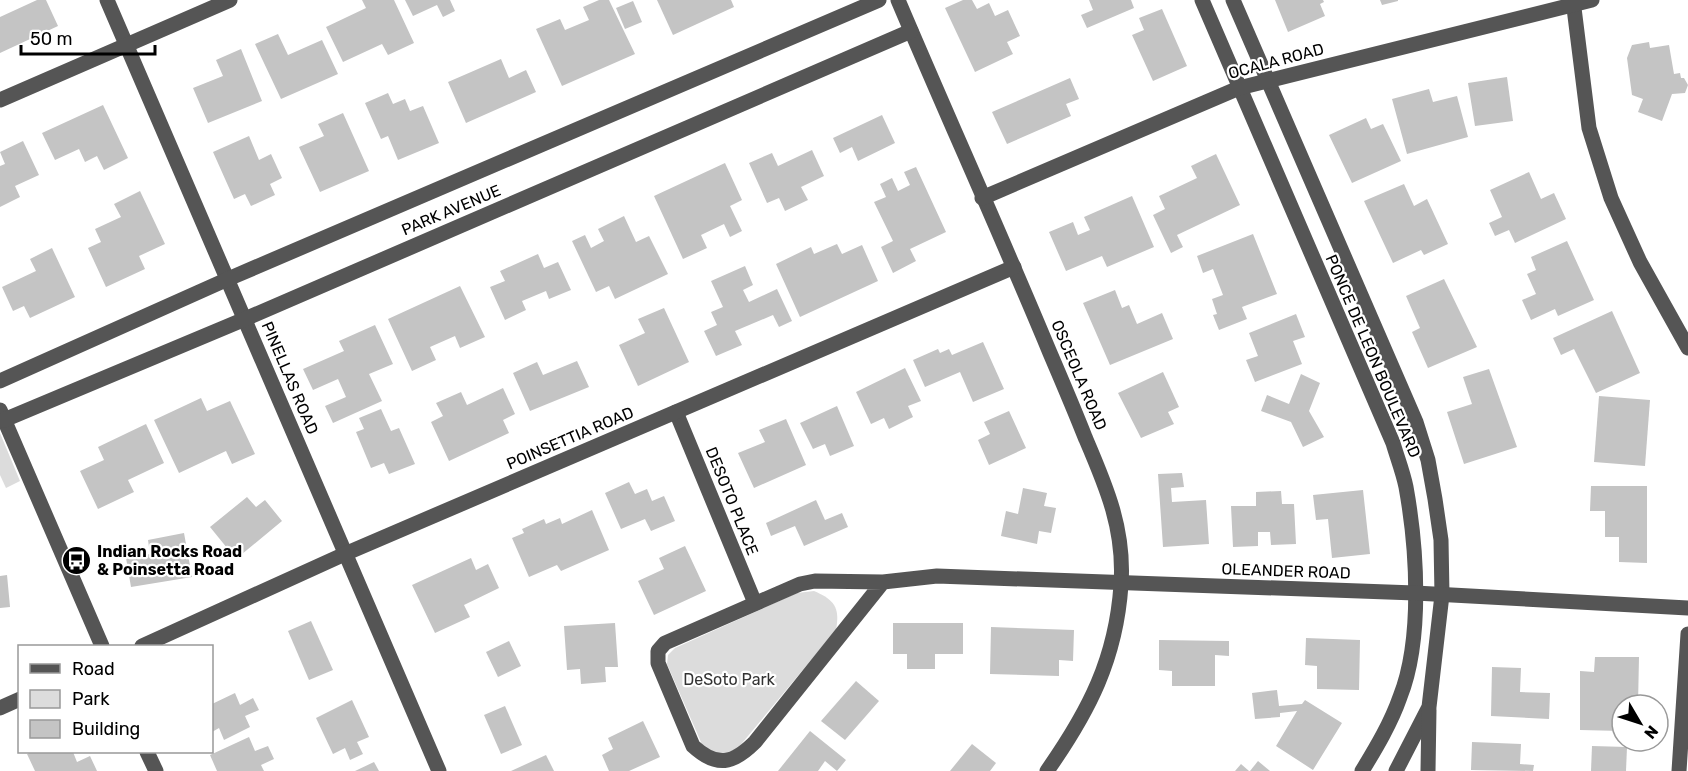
<svg xmlns="http://www.w3.org/2000/svg" width="1688" height="771" font-family="Rubik,sans-serif">
<style>
.green{fill:#dcdcdc}
.building{fill:#c4c4c4}
.lines{fill:none;stroke-linecap:round;stroke-linejoin:round}
.minor{stroke:#555;stroke-width:15}
.labels{text-anchor:middle;dominant-baseline:central;stroke-width:4.5;stroke-linejoin:round;paint-order:stroke}
.street-label{font-size:16px;fill:#000;stroke:#fff}
.poi-label{font-size:16px;font-weight:bold;fill:#000;stroke:#fff;text-anchor:start}
.park-label{font-size:16px;fill:#333;stroke:#fff}
</style>
<rect width="100%" height="100%" fill="#fff"/>
<g class="green">
<path d="M0,433L20,481L6,488L0,475Z"/>
<path d="M814,591C835,600 840,608 836,630L738,748L722,755L704,749L667,664L668,655L675,648L797,593Z"/>
</g>
<g class="building">
<path d="M37,0H46L58,26L0,53V17Z"/>
<path d="M362,0H394L414,43L388,55L382,44L343,62L326,27L366,8Z"/>
<path d="M405,0H450L455,11L443,17L437,5L413,16Z"/>
<path d="M599,0H609L635,54L562,86L536,29L560,19L565,30L589,20L583,7Z"/>
<path d="M657,0H731L734,7L673,35Z"/>
<path d="M963,0H972L977,9L989,3L995,16L1008,10L1020,36L1007,42L1013,54L975,72L945,8Z"/>
<path d="M1089,0H1131L1134,8L1087,28L1081,15L1093,10Z"/>
<path d="M1275,0H1323L1324,2L1320,4L1325,16L1288,32Z"/>
<path d="M1380,0H1398V1L1382,5Z"/>
<path d="M633,1L642,22L625,29L616,8Z"/>
<path d="M1162,9L1187,66L1153,81L1132,35L1144,30L1139,18Z"/>
<path d="M278,34L288,55L322,40L338,74L281,99L255,44Z"/>
<path d="M1649,42L1650,48L1669,45L1674,74L1680,73L1681,78H1684L1688,85L1685,93L1672,94L1662,121L1638,112L1643,99L1632,95L1627,58L1632,45Z"/>
<path d="M241,49L262,101L208,123L193,88L223,76L216,60Z"/>
<path d="M501,59L509,78L526,70L536,92L466,123L448,82Z"/>
<path d="M1507,77L1513,121L1475,126L1468,83Z"/>
<path d="M1070,78L1079,99L1066,104L1071,116L1007,144L992,112Z"/>
<path d="M1429,89L1433,102L1457,96L1468,137L1407,154L1392,99Z"/>
<path d="M388,93L393,104L405,99L410,111L423,106L439,143L398,160L388,136L381,139L365,103Z"/>
<path d="M103,105L128,158L104,170L97,156L85,162L79,149L55,160L42,133Z"/>
<path d="M343,113L369,171L320,192L299,147L324,136L318,124Z"/>
<path d="M882,115L895,143L858,161L852,147L840,153L833,138Z"/>
<path d="M1366,118L1371,129L1383,124L1401,161L1352,183L1329,135Z"/>
<path d="M249,136L259,160L271,154L282,178L270,184L275,195L251,206L245,194L234,199L213,152Z"/>
<path d="M23,141L39,175L15,186L20,197L0,207V166L5,164L0,152Z"/>
<path d="M812,150L824,176L801,187L808,200L785,211L779,198L767,203L749,163L772,153L778,166Z"/>
<path d="M1216,154L1240,205L1177,235L1183,247L1171,253L1153,215L1165,209L1159,196L1197,178L1191,166Z"/>
<path d="M725,163L742,200L730,206L742,231L730,237L724,224L701,235L707,248L683,259L654,196Z"/>
<path d="M916,167L946,232L910,249L916,261L893,273L881,247L893,241L874,202L886,197L880,184L892,178L898,191L910,185L904,172Z"/>
<path d="M1529,172L1541,199L1554,193L1566,219L1515,243L1509,230L1495,236L1489,223L1502,217L1490,190Z"/>
<path d="M1404,184L1414,206L1427,199L1448,244L1424,255L1421,250L1393,263L1364,201Z"/>
<path d="M140,191L165,244L139,256L145,269L106,287L88,248L101,242L95,229L121,217L114,204Z"/>
<path d="M1132,196L1154,247L1107,267L1102,256L1066,271L1049,232L1073,222L1078,235L1090,230L1084,217Z"/>
<path d="M624,216L636,242L649,236L668,274L615,299L609,286L596,292L572,241L585,235L591,248L604,241L598,229Z"/>
<path d="M1253,234L1277,294L1242,307L1247,319L1219,330L1213,315L1217,314L1212,299L1223,295L1213,269L1203,273L1197,256Z"/>
<path d="M1567,241L1594,300L1558,316L1555,309L1531,320L1522,300L1536,294L1527,274L1536,270L1531,257Z"/>
<path d="M837,244L842,254L862,245L878,281L800,317L776,264L811,247L814,254Z"/>
<path d="M52,248L75,297L30,318L24,306L13,311L2,287L36,271L30,259Z"/>
<path d="M538,254L544,268L558,262L571,290L549,299L546,291L522,301L526,310L505,320L490,287L505,281L500,271Z"/>
<path d="M745,266L753,285L743,290L749,302L777,289L792,321L779,327L773,315L735,331L742,345L716,356L704,331L717,325L711,312L723,307L711,281Z"/>
<path d="M1444,279L1477,347L1428,368L1412,332L1420,328L1406,296Z"/>
<path d="M460,286L485,337L460,348L455,336L430,347L436,360L412,371L388,319Z"/>
<path d="M1115,290L1122,308L1129,305L1137,324L1162,313L1173,339L1110,365L1083,303Z"/>
<path d="M664,308L689,362L638,386L619,345L645,333L638,319Z"/>
<path d="M1612,311L1640,373L1596,393L1574,349L1561,355L1553,338Z"/>
<path d="M1296,314L1305,337L1293,341L1302,364L1255,382L1246,360L1258,356L1249,333Z"/>
<path d="M375,325L393,364L369,374L382,401L333,423L325,406L346,397L338,379L313,390L303,369L344,351L339,341Z"/>
<path d="M983,342L1004,389L973,402L960,372L925,387L913,360L938,349L940,353L949,349L952,355Z"/>
<path d="M577,361L589,387L530,411L513,373L537,362L543,375Z"/>
<path d="M905,368L921,401L908,406L913,417L889,429L884,418L871,424L856,392Z"/>
<path d="M1489,369L1517,447L1464,464L1447,412L1472,404L1463,377Z"/>
<path d="M1163,372L1179,407L1168,412L1174,424L1141,438L1118,393Z"/>
<path d="M1301,374L1320,383L1309,411L1324,437L1303,447L1291,422L1261,411L1267,395L1289,404Z"/>
<path d="M503,388L515,414L503,420L509,433L449,461L431,422L443,416L436,403L461,392L467,405Z"/>
<path d="M1599,396L1650,400L1645,466L1594,462Z"/>
<path d="M201,398L207,411L230,401L255,454L232,464L226,451L179,473L154,420Z"/>
<path d="M837,406L854,446L830,456L825,444L813,449L800,423Z"/>
<path d="M381,409L391,431L399,428L415,464L389,474L384,463L371,468L356,432L364,429L359,418Z"/>
<path d="M1009,411L1026,448L989,465L978,440L990,434L984,422Z"/>
<path d="M786,419L806,465L754,488L738,453L765,442L759,430Z"/>
<path d="M146,424L164,463L128,480L134,492L98,509L80,471L104,460L98,447Z"/>
<path d="M1182,473L1184,487L1171,488L1172,502L1206,500L1209,544L1163,547L1158,474Z"/>
<path d="M629,482L635,494L647,489L652,501L664,496L675,521L651,531L645,519L621,529L605,493Z"/>
<path d="M1591,486H1647V563L1619,562V537H1605V511H1590Z"/>
<path d="M1023,488L1047,493L1044,506L1056,508L1051,533L1039,531L1037,544L1001,536L1006,511L1018,514Z"/>
<path d="M1363,490L1370,554L1332,558L1328,519L1316,520L1313,495Z"/>
<path d="M1281,491L1282,504H1294L1296,544L1271,545L1270,532H1258V546L1233,547L1231,506H1256V492Z"/>
<path d="M247,497L256,507L265,500L282,521L236,559L210,527Z"/>
<path d="M816,500L825,520L842,513L848,527L804,546L795,526L771,536L766,523Z"/>
<path d="M592,510L609,550L561,571L557,565L529,577L512,538L524,533L522,529L544,519L546,524L560,518L562,524Z"/>
<path d="M184,533L192,577L131,587L126,558L150,554L148,540Z"/>
<path d="M685,546L706,591L654,615L638,581L664,569L659,558Z"/>
<path d="M471,558L476,570L488,564L499,588L464,605L470,617L435,633L412,585Z"/>
<path d="M7,575L10,607L0,608V576Z"/>
<path d="M311,621L333,670L309,680L288,631Z"/>
<path d="M615,623L618,667H605L606,682L581,684L580,669L567,670L564,626Z"/>
<path d="M893,623H963V654H935V669H907V654H893Z"/>
<path d="M991,627L1074,630L1073,661L1059,660V676L990,674Z"/>
<path d="M1306,638L1360,640L1359,690L1317,689V666L1305,665Z"/>
<path d="M1159,640L1229,641V656L1215,655V686H1172V671L1159,670Z"/>
<path d="M509,641L521,666L498,677L486,652Z"/>
<path d="M1595,657H1639L1638,705H1622V731L1580,730V671L1594,672Z"/>
<path d="M1492,667L1521,668L1520,692L1550,693L1549,719L1491,716Z"/>
<path d="M856,681L879,701L845,740L821,721Z"/>
<path d="M1277,690L1279,706L1302,704L1305,700L1342,723L1313,770L1276,746L1297,711L1280,713V717L1255,719L1252,693Z"/>
<path d="M235,693L240,705L253,698L259,710L245,716L250,727L224,740L219,728L212,732V704Z"/>
<path d="M352,700L369,737L357,742L363,754L350,760L345,748L333,754L316,718Z"/>
<path d="M505,706L522,745L501,754L484,715Z"/>
<path d="M643,721L660,757L629,771H609L602,755L613,749L608,738Z"/>
<path d="M810,731L846,760L837,771L825,761L818,771H778Z"/>
<path d="M249,737L255,751L268,746L274,759L261,765L264,771H217L210,755Z"/>
<path d="M1472,742L1521,744L1520,764L1534,765L1533,771L1471,770Z"/>
<path d="M972,744L996,763L990,771H950Z"/>
<path d="M1592,746L1627,747L1626,771H1591Z"/>
<path d="M32,752H73L77,762L90,756L97,771H35L27,754Z"/>
<path d="M546,755L554,771H511Z"/>
<path d="M1258,761L1270,771H1250Z"/>
<path d="M374,762L379,771H355Z"/>
<path d="M1241,764L1249,771H1235Z"/>
</g>
<g class="lines">
<g class="minor">
<path d="M107,0L439,771"/>
<path d="M898,0C948,118 1001,235 1050,353C1062,381 1074,409 1085,437C1106,486 1125,529 1121,585C1116,659 1089,711 1047,771"/>
<path d="M1202,0L1393,443C1397,457 1403,472 1406,487C1417,548 1423,639 1400,697C1391,723 1376,748 1362,771"/>
<path d="M1233,0L1416,422L1428,460L1435,499L1441,540L1442,595L1429,707L1396,771"/>
<path d="M1573,0L1589,128L1611,198L1640,262L1688,348"/>
<path d="M0,100L230,0"/>
<path d="M982,198L1239,88L1592,0"/>
<path d="M0,381L228,279L879,0"/>
<path d="M0,410L102,646"/>
<path d="M676,412L755,603"/>
<path d="M4,420L245,319L911,31"/>
<path d="M883,582L755,742C733,764 717,768 693,746L658,663V651L665,643L800,584L815,581L883,582L937,576L1415,593L1688,608"/>
<path d="M142,646L347,553L1014,267"/>
<path d="M0,708L20,699"/>
<path d="M147,752L156,771"/>
<path d="M1428,771L1429,710"/>
<path d="M1679,771L1688,634"/>
</g>
</g>
<defs>
<symbol id="bus-disc" viewBox="-11 -11 22 22"><circle r="9.5" fill="#000" stroke="#fff"/><path d="M-5-6H5V4H4V6H2V4H-2V6H-4V4H-5ZM-3.5-4V0h7V-4ZM-3.5 1.2v1.5H-2V1.2ZM2 1.2v1.5H3.5V1.2Z" fill="#fff"/></symbol>
</defs>
<g fill-rule="evenodd">
<use href="#bus-disc" x="60" y="544" width="33" height="33"/>
</g>
<g class="labels">
<g class="street-label">
<text transform="translate(1276 61) rotate(-15)">OCALA ROAD</text>
<text transform="translate(451 210) rotate(-23)">PARK AVENUE</text>
<text transform="translate(1373 356) rotate(67)">PONCE DE LEON BOULEVARD</text>
<text transform="translate(1079 375) rotate(67)">OSCEOLA ROAD</text>
<text transform="translate(290 378) rotate(67)">PINELLAS ROAD</text>
<text transform="translate(570 438) rotate(-23)">POINSETTIA ROAD</text>
<text transform="translate(732 501) rotate(68)">DESOTO PLACE</text>
<text transform="translate(1286 571) rotate(2)">OLEANDER ROAD</text>
</g>
<g class="poi-label">
<text x="97" y="551">Indian Rocks Road<tspan x="97" dy="18">&amp; Poinsetta Road</tspan></text>
</g>
<g class="park-label">
<text x="729" y="679">DeSoto Park</text>
</g>
</g>
<rect x="18" y="645" width="195" height="108" fill="#ffffff" stroke="#999999" stroke-width="1.5"/>
<rect x="30" y="664" width="30" height="9" fill="#555555" stroke="#999999" stroke-width="1.5"/>
<text x="72" y="675" font-size="18" fill="#000000">Road</text>
<rect x="30" y="690" width="30" height="18" fill="#dcdcdc" stroke="#999999" stroke-width="1.5"/>
<text x="72" y="705" font-size="18" fill="#000000">Park</text>
<rect x="30" y="720" width="30" height="18" fill="#c4c4c4" stroke="#999999" stroke-width="1.5"/>
<text x="72" y="735" font-size="18" fill="#000000">Building</text>
<g transform="translate(1640 723) rotate(129)"><circle r="28" fill="#ffffff" stroke="#999999" stroke-width="1.5"/>
<path d="M0-4.5L10 22L0 15L-10 22Z" fill="#000000"/>
<text y="-9" font-size="16" font-weight="bold" text-anchor="middle" fill="#000000">N</text>
</g>
<path d="M21 45v9h134v-9" fill="none" stroke="#000000" stroke-width="3"/>
<text x="30" y="45" font-size="18" fill="#000000" stroke="#ffffff" stroke-width="4.5" paint-order="stroke">50 m</text>
</svg>
